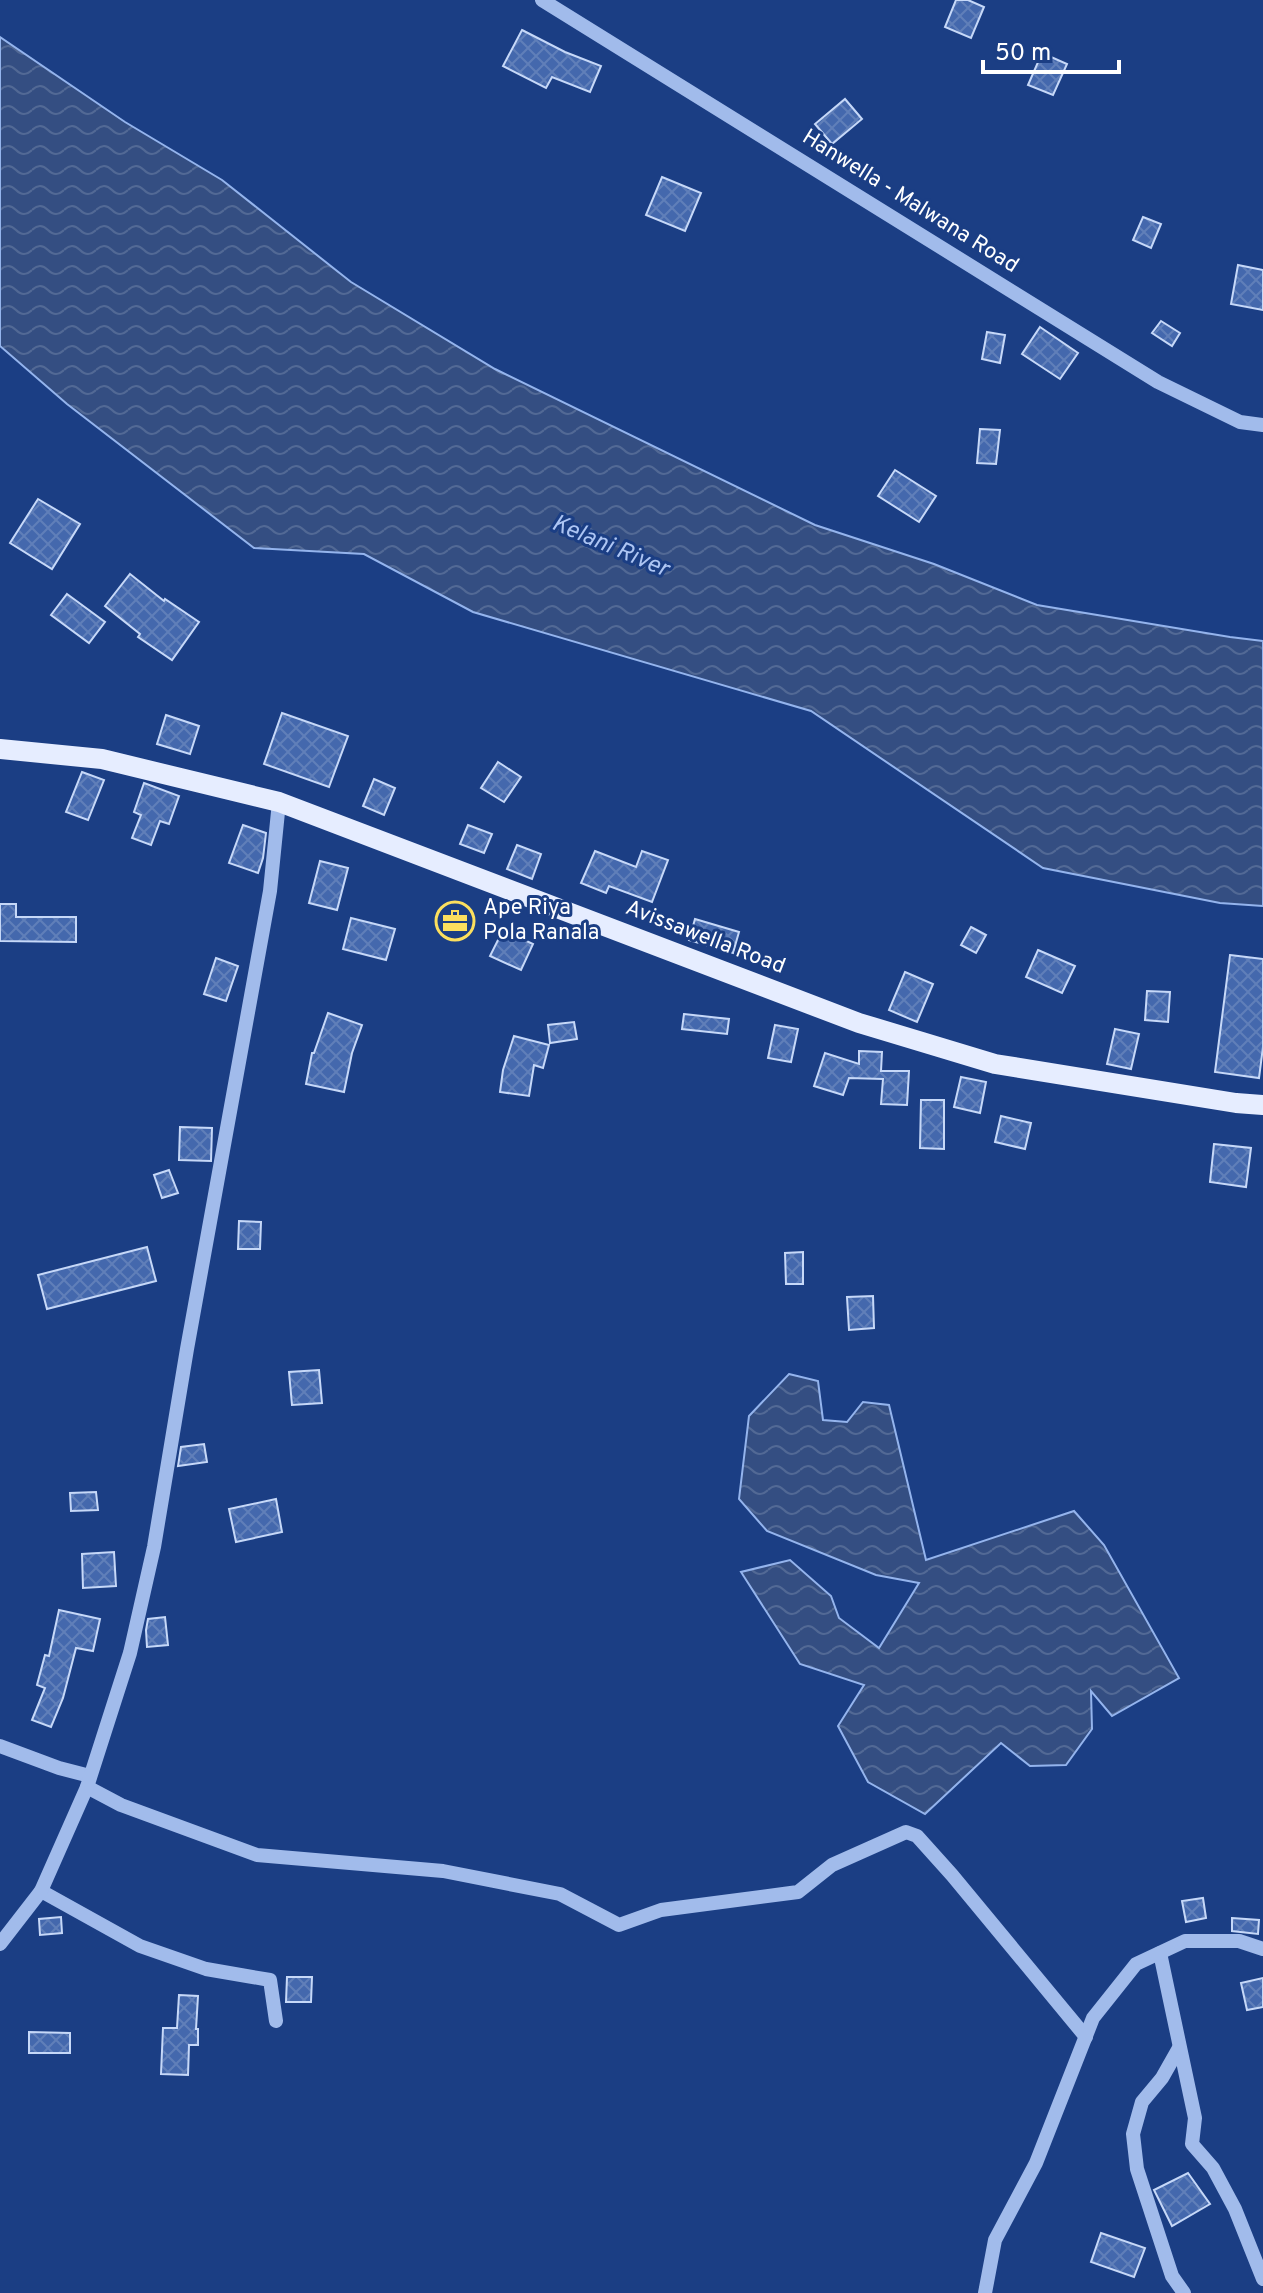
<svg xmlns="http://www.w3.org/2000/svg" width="1263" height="2293" font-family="Overpass,sans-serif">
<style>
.water{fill:url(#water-waves);stroke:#94b4ed;stroke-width:2}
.building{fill:url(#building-cross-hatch);stroke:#c6d8f8;stroke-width:2}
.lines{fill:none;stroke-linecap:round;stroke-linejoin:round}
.minor{stroke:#a1bbeb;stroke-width:14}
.major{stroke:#e6edff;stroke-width:20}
.labels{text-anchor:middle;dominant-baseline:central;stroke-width:6;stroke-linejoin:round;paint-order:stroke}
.street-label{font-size:22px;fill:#fff;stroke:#1b3e84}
.poi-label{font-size:22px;fill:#fff;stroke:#1b3e84;text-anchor:start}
.water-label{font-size:24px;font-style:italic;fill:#adc5f3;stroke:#1b3e84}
</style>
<defs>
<pattern id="water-waves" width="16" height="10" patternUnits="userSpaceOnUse" patternTransform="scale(2)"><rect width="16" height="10" fill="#344e82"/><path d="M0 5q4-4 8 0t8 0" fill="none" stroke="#526995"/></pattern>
<pattern id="building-cross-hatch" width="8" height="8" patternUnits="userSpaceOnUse" patternTransform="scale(2)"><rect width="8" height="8" fill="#4468ad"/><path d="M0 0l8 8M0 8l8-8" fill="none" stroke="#607fb9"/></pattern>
</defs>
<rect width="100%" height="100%" fill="#1b3e84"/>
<g class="water">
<path d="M0,37L125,122L222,180L351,282L495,369L815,525L934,564L1037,605L1230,637L1263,641V906L1220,903L1043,868L811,711L473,612L364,554L254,548L67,404L0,346Z"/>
<path d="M789,1374L818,1381L823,1420L847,1422L863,1402L889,1405L926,1560L1074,1511L1104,1545L1179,1678L1112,1716L1091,1691L1092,1729L1066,1765L1030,1766L1001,1743L925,1814L868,1782L838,1726L864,1685L800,1664L741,1572L790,1560L831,1596L839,1618L879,1648L919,1583L876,1575L767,1531L739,1499L749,1416Z"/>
</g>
<g class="building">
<path d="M956,0H968L984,7L971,38L945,27Z"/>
<path d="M522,30L565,52L601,66L590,92L552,77L546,88L503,66Z"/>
<path d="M1042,53L1067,64L1053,95L1028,85Z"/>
<path d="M845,99L862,119L832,144L815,124Z"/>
<path d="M662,177L701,193L685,231L646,215Z"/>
<path d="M1143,217L1161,224L1151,248L1133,240Z"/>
<path d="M1238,265L1263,270V310L1231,304Z"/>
<path d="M1161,321L1180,333L1172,346L1152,333Z"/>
<path d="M1040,327L1078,353L1060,379L1022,354Z"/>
<path d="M987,332L1005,335L1000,363L982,359Z"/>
<path d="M980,429L1000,430L996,464L977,463Z"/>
<path d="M895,470L936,496L919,522L878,496Z"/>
<path d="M38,499L80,524L52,569L10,543Z"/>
<path d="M130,574L164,601L165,599L199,622L172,660L138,637L140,634L105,606Z"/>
<path d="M67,594L105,622L89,643L51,615Z"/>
<path d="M282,713L348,736L329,787L264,764Z"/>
<path d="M166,715L199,726L190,754L157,744Z"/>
<path d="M498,762L521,777L504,802L481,788Z"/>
<path d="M82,772L104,780L88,820L66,812Z"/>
<path d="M374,779L395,788L384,815L363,806Z"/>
<path d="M144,783L179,796L169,824L160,821L151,845L132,838L141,815L134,812Z"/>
<path d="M243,825L266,833L263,858L258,873L229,863Z"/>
<path d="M468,825L492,834L484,853L460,844Z"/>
<path d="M517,845L541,854L532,879L507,869Z"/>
<path d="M595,851L636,867L642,851L668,860L652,902L609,886L606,893L581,883Z"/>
<path d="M320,861L348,868L337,910L309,903Z"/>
<path d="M0,904H16V917H76V942L0,941Z"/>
<path d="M351,918L395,929L386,960L343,949Z"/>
<path d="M695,919L739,932L733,953L689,940Z"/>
<path d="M971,927L986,935L976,953L961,945Z"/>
<path d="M503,930L533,944L521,970L490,956Z"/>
<path d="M1038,950L1075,966L1062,993L1026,977Z"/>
<path d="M1230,955L1263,959V1047L1259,1078L1215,1072Z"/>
<path d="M216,958L238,966L226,1001L204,994Z"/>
<path d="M905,972L933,984L917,1022L889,1010Z"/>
<path d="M1147,991L1170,992L1168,1022L1145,1020Z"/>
<path d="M328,1013L362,1025L352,1053L344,1092L306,1084L312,1053H314Z"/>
<path d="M684,1014L729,1019L727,1034L682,1029Z"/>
<path d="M574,1022L577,1039L550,1043L548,1025Z"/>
<path d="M775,1025L798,1029L791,1062L768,1058Z"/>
<path d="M1115,1029L1139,1034L1131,1069L1107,1064Z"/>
<path d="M514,1036L549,1045L543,1068L534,1065L529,1096L500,1092L503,1070Z"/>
<path d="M859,1051L882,1052L881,1071H909L907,1105L881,1104L883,1079L849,1078L843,1095L814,1086L825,1053L859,1064Z"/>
<path d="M961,1077L986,1082L980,1113L954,1107Z"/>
<path d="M921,1100H944V1149L920,1148Z"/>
<path d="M1001,1116L1031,1123L1025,1149L995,1142Z"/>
<path d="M180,1127L212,1128L211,1161L179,1160Z"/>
<path d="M1214,1144L1251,1148L1246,1187L1210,1182Z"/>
<path d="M169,1170L178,1193L162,1198L154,1175Z"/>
<path d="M239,1221L261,1222L260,1249H238Z"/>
<path d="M147,1247L156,1281L47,1309L38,1275Z"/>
<path d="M803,1252V1284H786L785,1253Z"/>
<path d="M873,1296L874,1328L849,1330L847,1297Z"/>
<path d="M319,1370L322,1403L292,1405L289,1372Z"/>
<path d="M204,1444L207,1462L178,1466L181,1447Z"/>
<path d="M96,1492L98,1510L71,1511L70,1493Z"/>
<path d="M276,1499L282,1532L236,1542L229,1509Z"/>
<path d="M114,1552L116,1586L83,1588L82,1554Z"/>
<path d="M59,1610L100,1619L93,1651L76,1648L63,1698L51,1727L32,1720L45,1688L37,1685L45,1655L49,1656Z"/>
<path d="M165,1617L168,1645L147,1647L146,1630L148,1619Z"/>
<path d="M1203,1898L1206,1918L1186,1922L1182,1901Z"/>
<path d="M61,1917L62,1933L40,1935L39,1919Z"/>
<path d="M1232,1918L1259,1920L1258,1934L1232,1931Z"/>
<path d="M287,1977H312L311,2002H286Z"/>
<path d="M1263,1978V2007L1247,2010L1241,1983Z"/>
<path d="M179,1995L198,1996L196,2029H198V2045H189L188,2075L161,2074L163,2028H177Z"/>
<path d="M29,2032L70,2033V2053H29Z"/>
<path d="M1188,2173L1210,2204L1172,2226L1154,2190Z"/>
<path d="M1101,2233L1145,2248L1134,2277L1091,2262Z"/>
</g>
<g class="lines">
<g class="minor">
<path d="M542,0L1158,382L1240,422L1263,425"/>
<path d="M0,1746L59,1768L90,1776"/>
<path d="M87,1787L121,1805L257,1855L443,1871L560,1894L619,1925L661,1910L798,1892L832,1865L906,1832L917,1836L952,1875L1086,2037"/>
<path d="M41,1891L140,1946L206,1969L270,1980L276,2021"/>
<path d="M0,1944L41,1891L87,1787L130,1653L154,1547L187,1349L270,891L279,802"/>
<path d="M1160,1953L1195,2118L1192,2144L1213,2168L1235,2209L1263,2279"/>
<path d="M1179,2048L1162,2078L1142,2102L1133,2134L1137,2169L1172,2276L1184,2293"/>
<path d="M985,2293L995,2240L1036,2163L1093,2018L1136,1964L1185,1941H1239L1263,1949"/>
</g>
<path class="major" d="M0,749L102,759L279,802L859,1023L995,1064L1236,1103L1263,1105"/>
</g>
<defs>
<symbol id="office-ring" viewBox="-11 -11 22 22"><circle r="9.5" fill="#1b3e84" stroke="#fcdf5e" stroke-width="1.5"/><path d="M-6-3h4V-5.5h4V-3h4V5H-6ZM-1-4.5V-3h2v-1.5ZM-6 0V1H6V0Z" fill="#fcdf5e"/></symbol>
</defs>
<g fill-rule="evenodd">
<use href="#office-ring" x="433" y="899" width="44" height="44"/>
</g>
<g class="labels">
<g class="street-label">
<text transform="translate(910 202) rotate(32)">Hanwella - Malwana Road</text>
<text transform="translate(705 938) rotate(21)">Avissawella Road</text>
</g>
<g class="poi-label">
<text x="483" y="908">Ape Riya<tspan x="483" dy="25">Pola Ranala</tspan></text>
</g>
<g class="water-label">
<text transform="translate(610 547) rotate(23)">Kelani River</text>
</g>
</g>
<path d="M983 60v12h136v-12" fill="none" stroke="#ffffff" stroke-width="4"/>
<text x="995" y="60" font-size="24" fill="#ffffff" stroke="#1b3e84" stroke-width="6" paint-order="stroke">50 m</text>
</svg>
